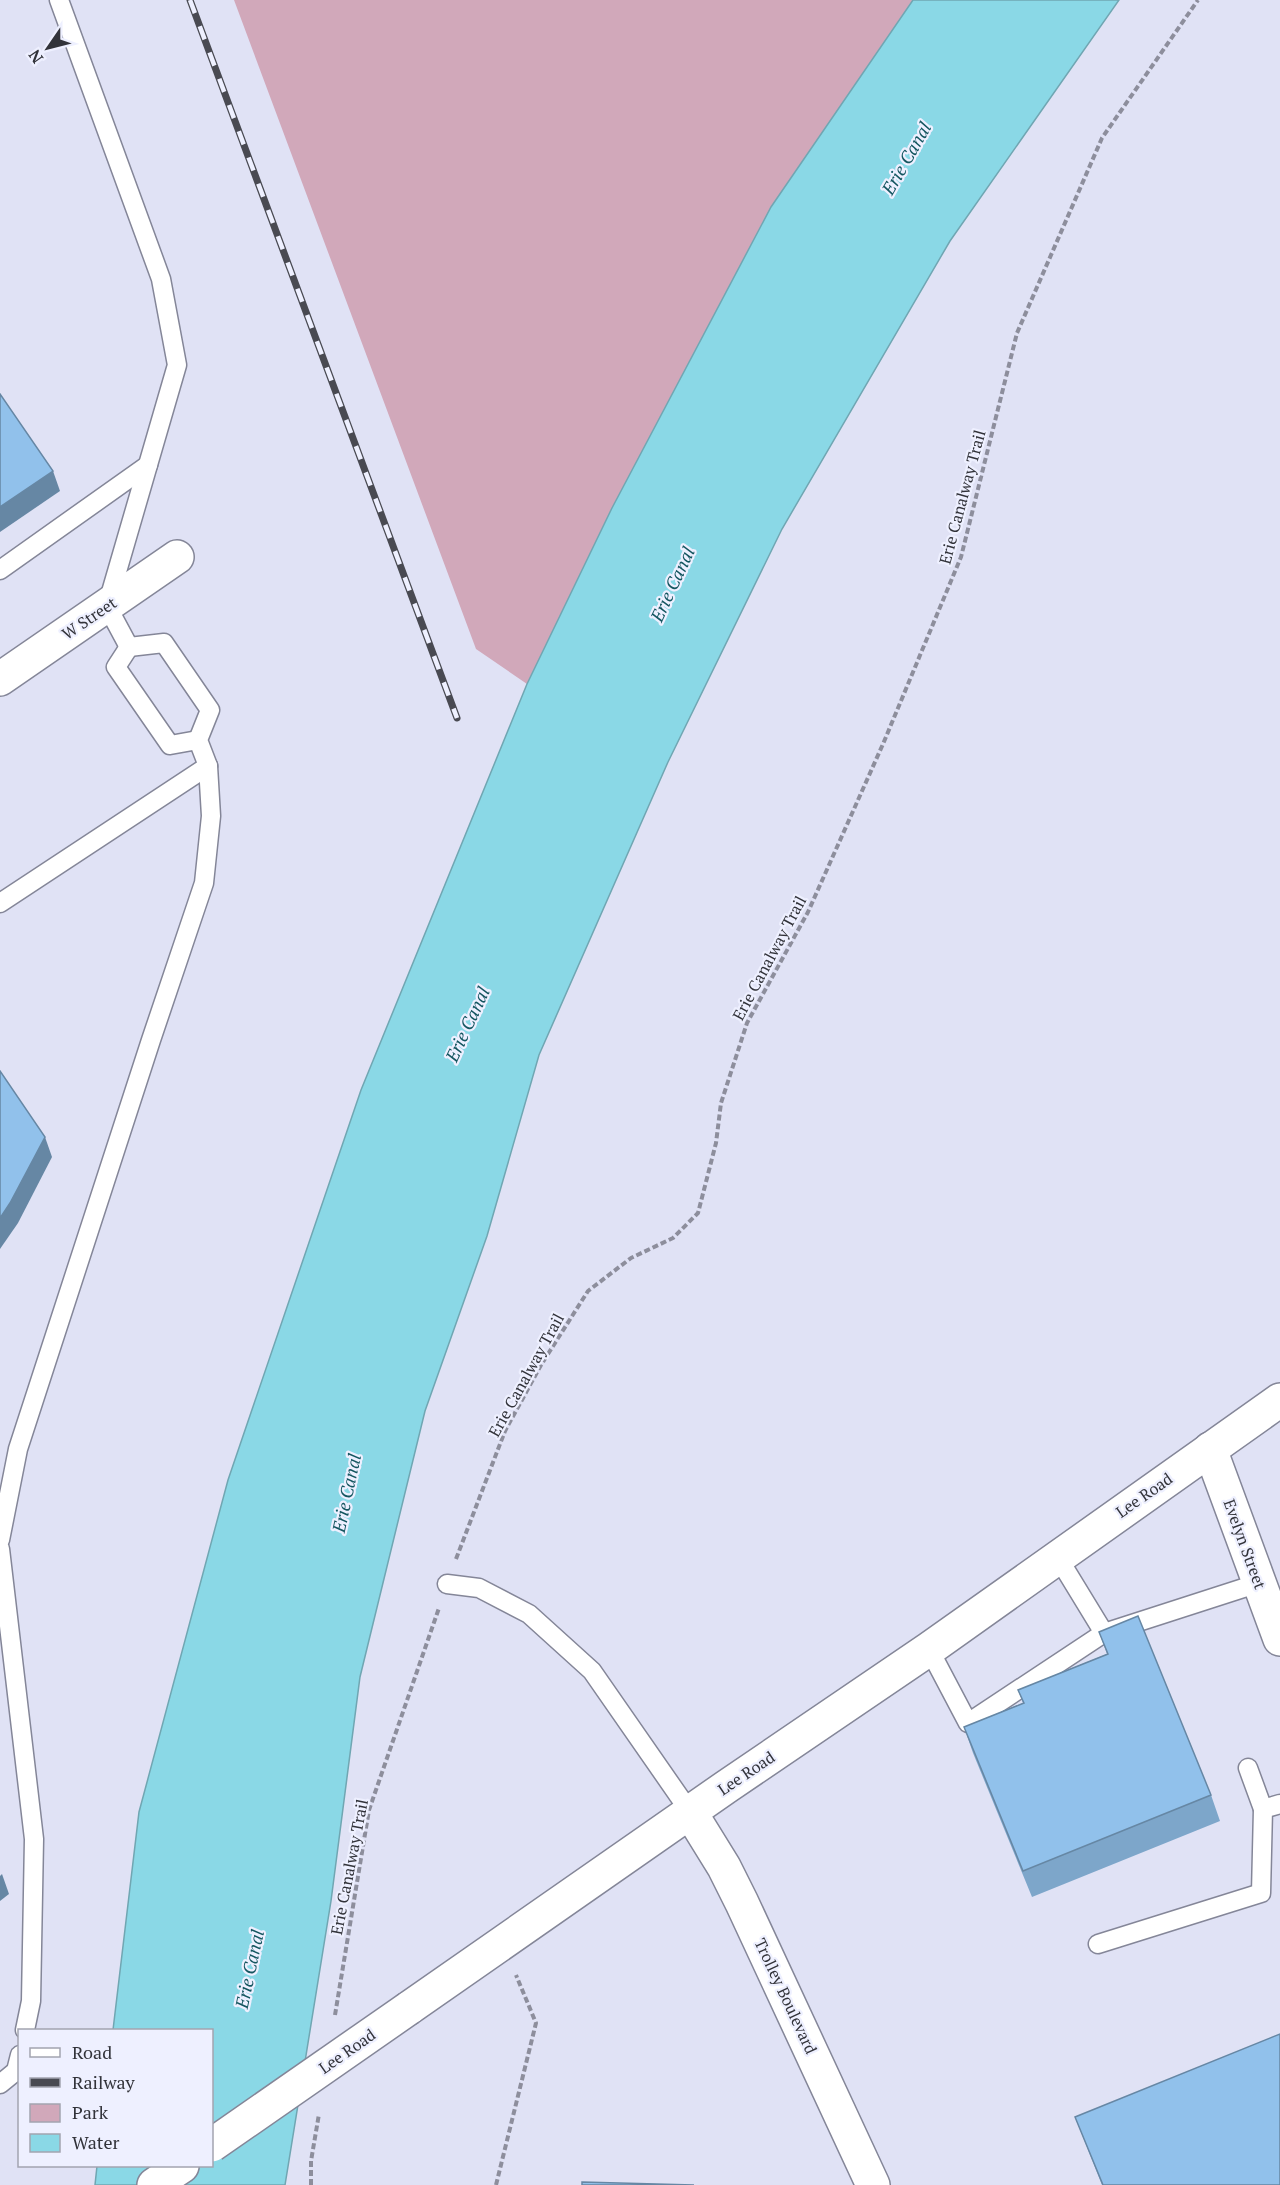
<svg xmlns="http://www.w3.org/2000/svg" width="1280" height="2185" font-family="'PT Serif',serif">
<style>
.green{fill:#d1a8ba}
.water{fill:#8ad8e6;stroke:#70a6b2;stroke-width:1.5}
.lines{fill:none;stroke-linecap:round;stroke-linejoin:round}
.service-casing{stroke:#848698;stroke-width:21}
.minor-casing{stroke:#848698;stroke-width:36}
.tertiary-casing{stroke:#848698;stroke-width:36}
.path{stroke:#8d8e9c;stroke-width:4;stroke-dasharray:6 3;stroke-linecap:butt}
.service{stroke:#fff;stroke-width:18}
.minor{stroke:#fff;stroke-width:33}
.tertiary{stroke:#fff;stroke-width:33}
.rail-casing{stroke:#494a52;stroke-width:7}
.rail{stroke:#eef0ff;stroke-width:4.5;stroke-dasharray:14;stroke-linecap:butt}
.tertiary-bridge-casing{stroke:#848698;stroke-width:36;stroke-linecap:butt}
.tertiary-bridge{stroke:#fff;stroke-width:33}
.wall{fill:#7da6ca}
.shaded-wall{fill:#6687a4}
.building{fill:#91c1eb;stroke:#6687a4;stroke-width:1.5}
.labels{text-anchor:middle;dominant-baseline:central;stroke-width:4.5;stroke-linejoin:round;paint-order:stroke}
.street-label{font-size:16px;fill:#32333a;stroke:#eef0ff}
.water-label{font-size:18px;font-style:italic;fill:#145660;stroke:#eef0ff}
</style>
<rect width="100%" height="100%" fill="#e0e2f5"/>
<path class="green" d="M234,0H913L771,207L612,508L527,684L476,649Z"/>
<path class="water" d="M913,0H1119L950,241L782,529L668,762L539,1055L487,1236L425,1411L360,1677L331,1901L285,2185H95L97,2166H212V2030H113L139,1812L228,1480L361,1090L527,684L612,508L771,207Z"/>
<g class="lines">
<defs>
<g id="service">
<path d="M59,0L161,279L177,365L107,606L129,647"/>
<path d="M0,570L148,465"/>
<path d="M129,647L116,667L170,745L198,740"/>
<path d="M0,903L208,766"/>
<path d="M0,1540L18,1449L151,1040L204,883L211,816L208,766L198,740L210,710L164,643L129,647"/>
<path d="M0,1549L34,1839L31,2001L25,2030"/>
<path d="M1057,1556L1104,1633L1259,1583"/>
<path d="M447,1584L479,1588L529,1614L592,1671L690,1812"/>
<path d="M929,1649L968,1723L1104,1633"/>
<path d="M1248,1768L1263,1809"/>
<path d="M1098,1944L1261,1893L1263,1809L1280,1804"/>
<path d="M0,2084L16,2071L20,2055"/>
</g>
<g id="minor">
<path d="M0,679L177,557"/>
<path d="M1210,1449L1280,1639"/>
</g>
<g id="tertiary">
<path d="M690,1812L724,1867L742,1903L873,2185"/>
<path d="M409,2008L726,1787L929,1649L1280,1400"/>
<path d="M154,2185L182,2166"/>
</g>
</defs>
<use href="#service" class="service-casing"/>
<use href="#minor" class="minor-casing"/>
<use href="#tertiary" class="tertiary-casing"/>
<g class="path">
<path d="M456,1559L505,1431L541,1365L588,1291L631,1258L673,1238L698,1213L716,1143L721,1103L747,1023L808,912L883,744L961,557L1017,333L1102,138L1198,0"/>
<path d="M335,2015L369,1810L439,1608"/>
<path d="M311,2185V2161L319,2114"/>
<path d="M496,2185L536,2023L516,1975"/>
</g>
<use href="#service" class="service"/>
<use href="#minor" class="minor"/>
<use href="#tertiary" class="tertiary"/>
<defs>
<path id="rail" d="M190,0L457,718"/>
</defs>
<use href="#rail" class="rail-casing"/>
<use href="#rail" class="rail"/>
<defs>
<path id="tertiary-bridge" d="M212,2145L409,2008"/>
</defs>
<use href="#tertiary-bridge" class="tertiary-bridge-casing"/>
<use href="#tertiary-bridge" class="tertiary-bridge"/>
</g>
<g class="wall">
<path d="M1099,1632L1211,1795L1220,1821L1032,1897L973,1753L964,1727L1023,1703L1018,1690L1107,1654Z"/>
<path d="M1075,2117L1280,2185H1102Z"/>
</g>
<g class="shaded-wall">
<path d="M53,471L60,491L0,532V507Z"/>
<path d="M45,1137L52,1157L18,1223L0,1249V1218Z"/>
<path d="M2,1874L9,1894L0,1901V1876Z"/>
</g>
<g class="building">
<path d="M0,394L53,471L0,507Z"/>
<path d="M0,1071L45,1137L10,1203L0,1218Z"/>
<path d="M1138,1616L1211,1795L1023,1871L964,1727L1024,1703L1018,1690L1108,1654L1099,1632Z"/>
<path d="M1280,2034V2185H1103L1075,2117Z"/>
<path d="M582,2182L694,2185H582Z"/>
</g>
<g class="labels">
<g class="street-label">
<text transform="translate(962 497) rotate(-75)">Erie Canalway Trail</text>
<text transform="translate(89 618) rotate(-34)">W Street</text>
<text transform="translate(769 958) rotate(-62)">Erie Canalway Trail</text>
<text transform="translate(526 1375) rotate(-61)">Erie Canalway Trail</text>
<text transform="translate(1144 1495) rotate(-35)">Lee Road</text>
<text transform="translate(1245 1544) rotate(70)">Evelyn Street</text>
<text transform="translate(746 1773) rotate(-34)">Lee Road</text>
<text transform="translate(349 1867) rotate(-79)">Erie Canalway Trail</text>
<text transform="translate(786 1996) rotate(65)">Trolley Boulevard</text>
<text transform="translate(347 2051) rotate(-35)">Lee Road</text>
</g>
<g class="water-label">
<text transform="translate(906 158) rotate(-60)">Erie Canal</text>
<text transform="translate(672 584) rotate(-65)">Erie Canal</text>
<text transform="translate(467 1024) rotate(-65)">Erie Canal</text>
<text transform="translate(346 1493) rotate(-78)">Erie Canal</text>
<text transform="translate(249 1969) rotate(-78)">Erie Canal</text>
</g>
</g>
<rect x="18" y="2029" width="195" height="138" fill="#eef0ff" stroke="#a3a4b0" stroke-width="1.5"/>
<rect x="30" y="2048" width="30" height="9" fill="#ffffff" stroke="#a3a4b0" stroke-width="1.5"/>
<text x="72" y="2059" font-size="18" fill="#32333a">Road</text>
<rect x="30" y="2078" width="30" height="9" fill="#494a52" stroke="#a3a4b0" stroke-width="1.5"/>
<text x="72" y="2089" font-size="18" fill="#32333a">Railway</text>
<rect x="30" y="2104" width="30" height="18" fill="#d1a8ba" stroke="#a3a4b0" stroke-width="1.5"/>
<text x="72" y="2119" font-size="18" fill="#32333a">Park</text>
<rect x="30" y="2134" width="30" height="18" fill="#8ad8e6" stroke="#a3a4b0" stroke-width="1.5"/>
<text x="72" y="2149" font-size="18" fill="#32333a">Water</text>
<g transform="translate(48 48) rotate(235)" stroke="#eef0ff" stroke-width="4.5" paint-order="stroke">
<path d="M0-4.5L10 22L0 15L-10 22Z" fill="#32333a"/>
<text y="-9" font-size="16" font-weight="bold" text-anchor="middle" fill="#32333a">N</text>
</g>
</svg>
